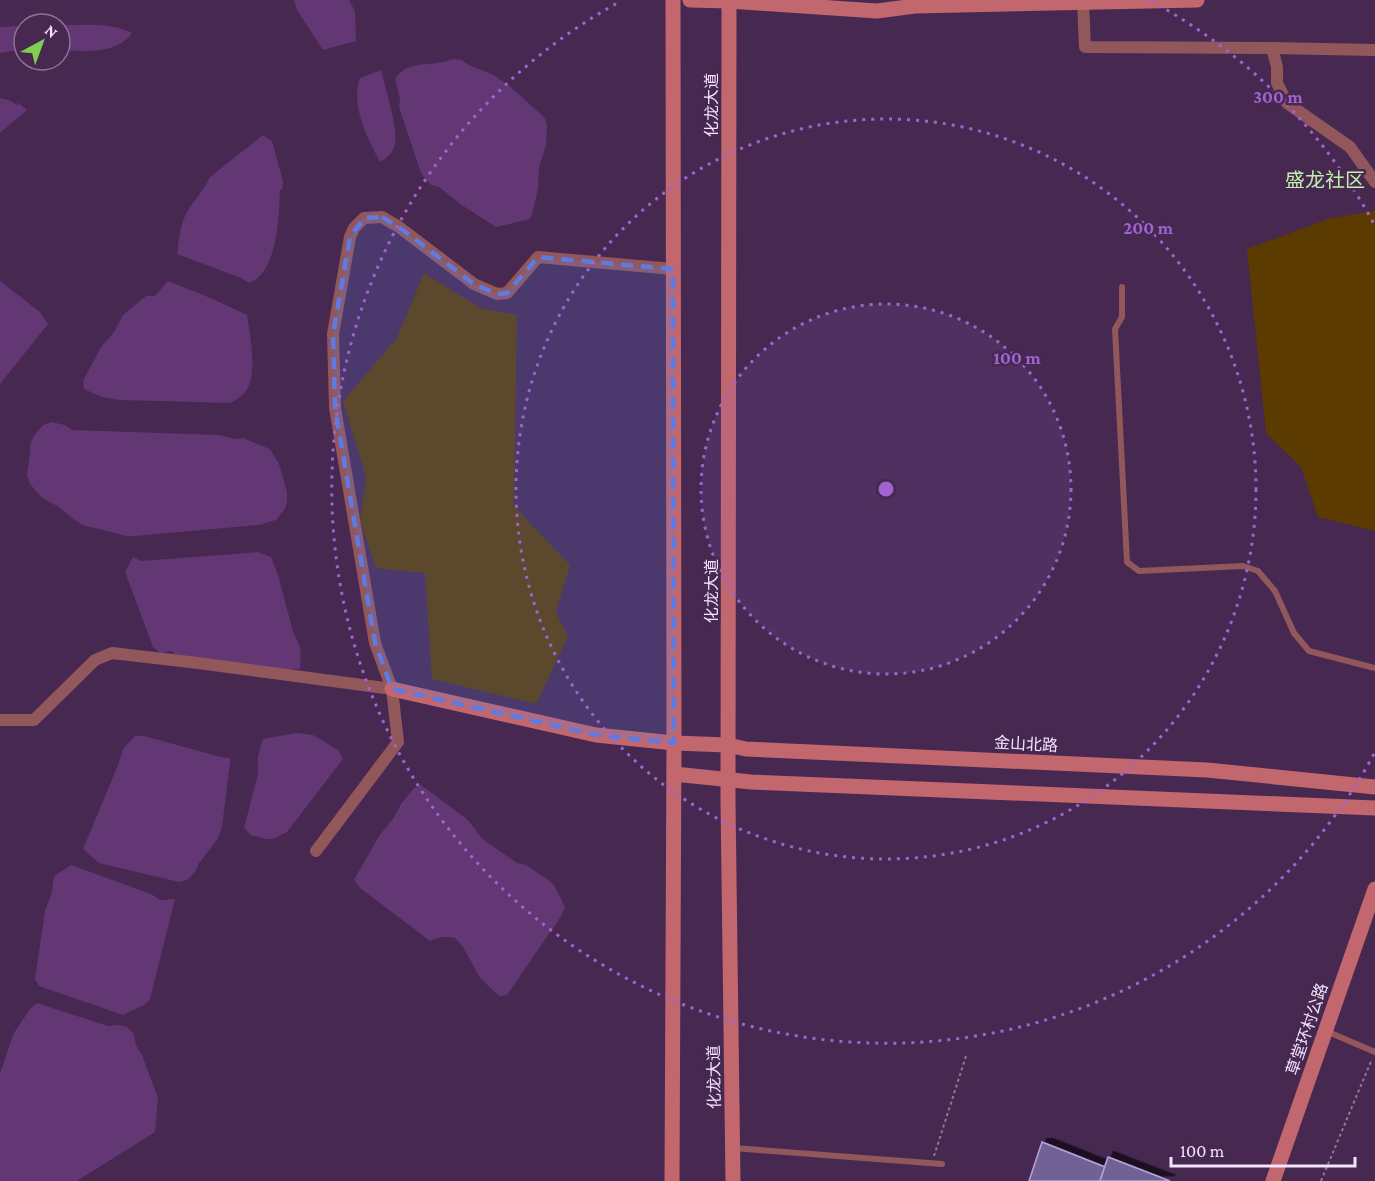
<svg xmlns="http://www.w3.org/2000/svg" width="1375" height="1181" font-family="'Crimson Pro','Noto Sans SC',serif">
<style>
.green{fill:#5b3b00}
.water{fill:#633674}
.building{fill:#706294;stroke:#b3a5dc;stroke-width:1.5;filter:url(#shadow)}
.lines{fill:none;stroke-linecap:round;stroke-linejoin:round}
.path{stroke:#91789a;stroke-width:2;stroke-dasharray:3 3;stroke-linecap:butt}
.lane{stroke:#91575b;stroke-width:6}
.street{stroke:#91575b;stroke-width:12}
.secondary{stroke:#c2676e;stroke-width:15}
.marked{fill:#5e7be3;fill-opacity:0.2;stroke:#5e7be3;stroke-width:4.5;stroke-dasharray:12 8;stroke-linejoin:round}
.ring{fill:none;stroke:#a063d2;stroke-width:3;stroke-dasharray:3 6}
.labels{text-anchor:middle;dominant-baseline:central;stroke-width:5;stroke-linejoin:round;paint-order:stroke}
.street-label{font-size:16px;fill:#f5e3fd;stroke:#462851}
.quarter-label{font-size:20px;fill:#bfedaa;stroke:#462851}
.centre{fill:#a063d2;stroke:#462851;stroke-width:3}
.ring-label{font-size:18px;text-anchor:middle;font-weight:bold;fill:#a063d2;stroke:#462851;stroke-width:5;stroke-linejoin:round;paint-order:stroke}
</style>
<defs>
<filter id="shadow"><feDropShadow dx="5.5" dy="-5.5" stdDeviation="0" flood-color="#0009"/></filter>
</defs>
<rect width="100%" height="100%" fill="#462851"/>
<g class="green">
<path d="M1375,211V531L1318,517L1301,467L1266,433L1247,249L1331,218Z"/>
<path d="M424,273L480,308L517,315L514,506L570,565L556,612L568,636L536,704L432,679L425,573L376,568L360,520L366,477L343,401L397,338Z"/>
</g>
<g class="water">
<path d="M294,0H349L355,11L356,41L323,50L297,10Z"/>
<path d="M60,25C84,25 110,22 132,33C115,56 84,50 60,51Z"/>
<path d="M24,26V49L0,53V27Z"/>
<path d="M453,59L461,60L469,65L494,75L512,88L545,118L547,126L546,145L539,167L538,188L533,211L530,219L496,227L463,206L439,187L431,185L421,173L399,107L400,99L395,78C409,62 419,66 437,63C442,62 448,61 453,59Z"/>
<path d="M381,70C385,87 399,131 395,145C393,153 387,158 380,162C368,139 350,105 360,78Z"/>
<path d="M0,98L11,101L18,106L17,102L27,110L0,133Z"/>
<path d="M263,135L272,141L283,181L282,191L280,189C279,215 278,273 249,283L241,278L177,254C179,240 180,224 187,212C194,200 204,190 210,177Z"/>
<path d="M0,281L40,312L48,324L0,384Z"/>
<path d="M168,281L213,299L247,315C250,336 258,373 246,391C243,396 236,399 231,403L120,400L102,397L84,389L83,381L101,347L114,332L123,315L146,296H155Z"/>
<path d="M51,422L65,425L72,430L219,435L235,439L243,438L270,449L279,464L287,492V501L285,509L276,520L259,525L135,536H126L83,525L73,519L59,507L42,498L30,484L27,476L30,453V445L33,437L43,425Z"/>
<path d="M258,552L271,557L278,575L294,635C302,646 301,656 300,669H212L178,657L171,651L160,653L153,647L125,572L133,557L141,561Z"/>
<path d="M296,733L313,735L338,750L343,759L287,832L273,839H265L251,835L244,828L258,774V756L263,739Z"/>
<path d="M135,736H144L221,757L230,758L231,754L222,828L217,840L199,863L195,872L187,880L179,882L99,863L83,849L118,765L123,749Z"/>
<path d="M421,785L468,820L481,837L488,843L517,863L526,865L547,879L554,885L565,907L562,915L507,995L499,996L480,978L463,947L455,938C446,936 439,937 430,941L360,888L354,880L379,836L393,819L401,804L413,789Z"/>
<path d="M71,865L151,894L160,900L175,899L150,999L144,1005L123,1015L39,986L35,979L45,911L52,892L54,876Z"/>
<path d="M37,1003L108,1026L119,1025L127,1027L134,1034L136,1045L142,1055L158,1098L155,1132L77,1181H0V1073L14,1033L30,1009Z"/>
</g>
<g class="building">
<path d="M1042,1142L1105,1167L1100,1181H1029Z"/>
<path d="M1108,1157L1170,1181H1100Z"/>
</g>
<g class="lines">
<g class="path">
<path d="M934,1156L967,1053"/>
<path d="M1321,1181L1372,1059"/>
</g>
<g class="lane">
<path d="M1122,287V317L1115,329L1127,562L1139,571L1243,566L1258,571L1275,591L1294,633L1309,651L1375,668"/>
<path d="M1326,1031L1375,1052"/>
<path d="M733,1148L942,1164"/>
</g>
<g class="street">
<path d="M1083,2L1085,47L1272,48L1375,50"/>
<path d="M1272,48L1277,67V83L1287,103L1350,147L1375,182"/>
<path d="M0,720H34L95,660L112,653L198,663L392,689"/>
<path d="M316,851L398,742L392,689L375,643L335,408L333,334L350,237L354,228L364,218L382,217L399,227L474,284L497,294L507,293L538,257L673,269"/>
</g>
<g class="secondary">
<path d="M690,0L729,1L877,11L915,6L1197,0"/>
<path d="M729,0L728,801L733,1181"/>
<path d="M392,689L596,735L674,743L728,745L746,749L1207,770L1375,787"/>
<path d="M674,774L751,782L1375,808"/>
<path d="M672,1181L674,743L673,0"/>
<path d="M1273,1181L1375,889"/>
</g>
</g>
<path class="marked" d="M382,217L399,227L474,284L497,294L507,293L538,257L673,269L674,743L596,735L392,689L375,643L335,408L333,334L350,237L364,218Z"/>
<circle cx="886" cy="489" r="185" fill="#a063d2" fill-opacity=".12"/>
<g class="ring">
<circle cx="886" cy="489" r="185"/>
<circle cx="886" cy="489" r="370"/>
<path d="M1374 754A555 555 0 1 1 621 1M1151 1A555 555 0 0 1 1374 224"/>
</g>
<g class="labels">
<g class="street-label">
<text transform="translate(711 105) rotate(-90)">化龙大道</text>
<text transform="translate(711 591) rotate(-90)">化龙大道</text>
<text transform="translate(1026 744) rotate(3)">金山北路</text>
<text transform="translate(1307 1029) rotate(-71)">草堂环村公路</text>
<text transform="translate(714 1077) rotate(-91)">化龙大道</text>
</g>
<g class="quarter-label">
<text x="1325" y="180">盛龙社区</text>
</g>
</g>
<circle cx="886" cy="489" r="9" class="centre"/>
<g class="ring-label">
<text x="1278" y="103">300 m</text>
<text x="1148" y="234">200 m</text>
<text x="1017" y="364">100 m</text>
</g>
<g transform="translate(42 42) rotate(41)"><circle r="28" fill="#462851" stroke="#8c7396" stroke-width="1.5"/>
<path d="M0-4.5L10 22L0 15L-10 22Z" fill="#7fd052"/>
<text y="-9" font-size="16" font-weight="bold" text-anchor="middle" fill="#f5e3fd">N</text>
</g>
<path d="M1171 1157v9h184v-9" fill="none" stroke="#f5e3fd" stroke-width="3"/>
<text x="1180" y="1157" font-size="18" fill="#f5e3fd" stroke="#462851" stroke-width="4.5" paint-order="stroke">100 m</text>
</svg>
